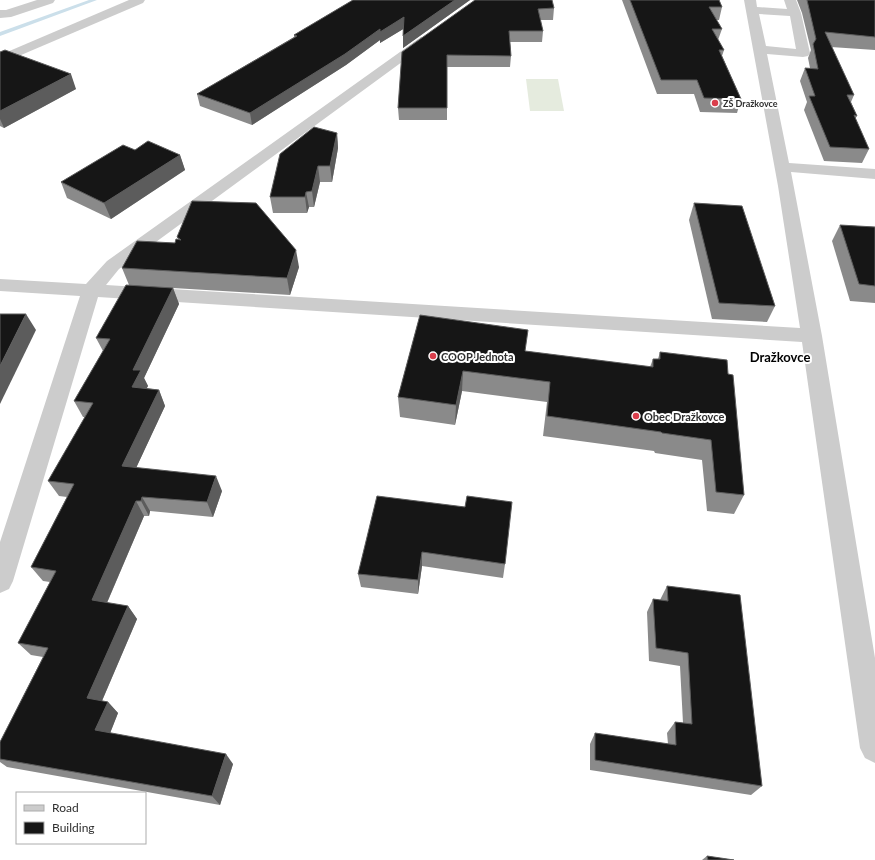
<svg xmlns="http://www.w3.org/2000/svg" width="875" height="860" font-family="Lato,sans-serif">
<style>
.green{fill:#e5ebde}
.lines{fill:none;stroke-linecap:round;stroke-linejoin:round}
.stream{fill:#cbdfea;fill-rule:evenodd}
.minor{fill:#ccc;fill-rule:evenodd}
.wall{fill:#8a8a8a}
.shaded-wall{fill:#5c5c5c}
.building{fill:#161616;stroke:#5c5c5c}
.poi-dot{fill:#da3e4c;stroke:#fff;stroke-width:1.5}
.labels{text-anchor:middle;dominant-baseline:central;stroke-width:4;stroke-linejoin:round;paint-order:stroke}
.far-poi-label{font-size:9px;font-weight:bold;fill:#2f2f2f;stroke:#fff;text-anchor:start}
.poi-label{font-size:11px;font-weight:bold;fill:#2f2f2f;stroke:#fff;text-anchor:start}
.quarter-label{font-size:13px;font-weight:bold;fill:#000;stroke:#fff}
</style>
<rect width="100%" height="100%" fill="#fff"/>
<path class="green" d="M526,79H558L564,111H530Z"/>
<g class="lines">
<path class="stream" d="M89,0H97L0,36V32Z"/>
<g class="minor">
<path d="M37,0H55L53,3L11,17L0,18V10H6Z"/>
<path d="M129,0H145L143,3L0,64V55Z"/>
<path d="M744,0H756L757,7L787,9L784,0H796L801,13L810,53L808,56L803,57L767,54L789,163L875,169V179L791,172L822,336L875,658V763L865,758L860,748L802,342L98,297L13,581L9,589L0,593V542L80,296L0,291V279L86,284L107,261L421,37H431L432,40L119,269L106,285L800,328L778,186ZM759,14L790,16L796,49L766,46Z"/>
</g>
</g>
<g class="wall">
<path d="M353,0H470L403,48V29L380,43V40L346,65L252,125L200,106L197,94L294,37V35Z"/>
<path d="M475,0L554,8L553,20H540L543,31L542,42H510L511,56L510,67H447V120H399L398,108Z"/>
<path d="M622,0H719L722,7L719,20H716L722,29L718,40L724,50L722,56L741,99L737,113L700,112L694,94H657Z"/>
<path d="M797,0H875V50L831,47L854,95L851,102L857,116L855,119L869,149L862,163L824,161L804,110L807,102L800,81L805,68H810L808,58L811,50L802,13Z"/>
<path d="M0,52L76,89L4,128L0,126Z"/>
<path d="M337,133L338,148L332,182H320L314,207H309L307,213H273L270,197Z"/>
<path d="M135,150L180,155L185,170L111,219L67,198L61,182Z"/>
<path d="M694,203L775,306L767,322L712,319L689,220Z"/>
<path d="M840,225L875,227V303L850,301L832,241Z"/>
<path d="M177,237L299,267L290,295L173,288L179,304L144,378L148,386L146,388L159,390L165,406L136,468L222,491L213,517L150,511L149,516H144L107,603L128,606L137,619L102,701L108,702L118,713L110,733L233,764L220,805L7,767L0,762V742L43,657L31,655L18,643L50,582L43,581L31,567L67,497L59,496L48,481L85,417H83L74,401L103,351L96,338L129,285L122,268L175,243L178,239Z"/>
<path d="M420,315L525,351L650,367L653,359H658L660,352L728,374L744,495L734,514L707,511L702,460L655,453L654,451L543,436L547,402L462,391L455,425L400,417L398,397Z"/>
<path d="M465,507L505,564L503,578L422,566L418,594L361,587L358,574Z"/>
<path d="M667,586L762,786L751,795L590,770V744L595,733L668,744L667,733L675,722L683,723L680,666L649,661L647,612L653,599L660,600Z"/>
<path d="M707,856L734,860H702Z"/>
</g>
<g class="shaded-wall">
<path d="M455,0H470L403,48V36Z"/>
<path d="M404,17L405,28L380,43V40L346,65L252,125L250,113L380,29Z"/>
<path d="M71,74L76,89L4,128L0,119V111Z"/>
<path d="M337,133L338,148L332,182L330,166Z"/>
<path d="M180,155L185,170L111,219L104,203Z"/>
<path d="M318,166L320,182L314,207L312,191Z"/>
<path d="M306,192L309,207L307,213L305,197Z"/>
<path d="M296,250L299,267L290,295L287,278Z"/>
<path d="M173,288L179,304L144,378L148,386L139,403L132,387L133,370Z"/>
<path d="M26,314L36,330L0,404V366Z"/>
<path d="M463,371L462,391L455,425L456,405Z"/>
<path d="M159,390L165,406L130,481L122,466Z"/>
<path d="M216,476L222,491L213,517L207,502Z"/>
<path d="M142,497L150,511L149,516L141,501Z"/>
<path d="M136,501L144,516L102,614L92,600Z"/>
<path d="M422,552V566L418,594V580Z"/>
<path d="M128,606L137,619L98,710L87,698Z"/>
<path d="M108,702L118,713L107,741L95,730Z"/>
<path d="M226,754L233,764L220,805L212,796Z"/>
</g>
<g class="building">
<path d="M353,0H455L403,36L404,17L380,32V29L345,54L250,113L197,94L297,36L294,35Z"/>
<path d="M475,0H552L554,8L538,9L543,31H509L511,56L447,55V108H398L402,52Z"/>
<path d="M630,0H719L722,7H709L722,29H712L724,50H719L741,99L704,98L697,80H661Z"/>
<path d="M807,0H875V37L825,32L854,95H847L857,116L854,115L869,149L830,147L809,96H815L805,68L818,69L813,44L816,39Z"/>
<path d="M5,50L71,74L0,111V52Z"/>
<path d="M314,127L337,133L330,166H318L312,191L306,192L305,197H270L280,154Z"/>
<path d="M148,141L180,155L104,203L61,182L123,145L135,150Z"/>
<path d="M192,201L256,203L296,250L287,278L122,268L137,241L175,243L176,239L181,240L177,237Z"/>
<path d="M694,203L742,206L775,306L719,303Z"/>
<path d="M840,225L875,227V286L859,284Z"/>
<path d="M126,285L173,288L133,370H141L132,387L159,390L122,466L216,476L207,502L142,497L141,501H136L92,600L128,606L87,698L108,702L95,730L226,754L212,796L0,759V742L48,648L18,643L56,571L31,567L74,484L48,481L93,403L74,401L110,339L96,338Z"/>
<path d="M0,314H26L0,366Z"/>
<path d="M420,315L528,330L525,351L653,367V359H660V352L727,360L728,374L733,375L744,495L716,492L711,440L662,433L661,432L547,416L550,382L463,371L456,405L398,397Z"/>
<path d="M377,496L465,507L467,496L512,502L505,564L422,552L418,580L358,574Z"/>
<path d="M667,586L740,595L762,786L595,760V733L676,745L675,722L692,724L688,653L656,648L653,599L668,601Z"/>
<path d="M707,856L734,860H708Z"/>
</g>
<g class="poi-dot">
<circle cx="715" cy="103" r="4"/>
<circle cx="433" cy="356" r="4"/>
<circle cx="636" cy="416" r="4"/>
</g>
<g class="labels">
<g class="far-poi-label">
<text x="723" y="103">ZŠ Dražkovce</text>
</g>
<g class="poi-label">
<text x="441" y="356">COOP Jednota</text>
<text x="644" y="416">Obec Dražkovce</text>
</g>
<g class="quarter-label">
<text x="780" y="357">Dražkovce</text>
</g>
</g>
<rect x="16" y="792" width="130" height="52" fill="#ffffff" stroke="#acacac"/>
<rect x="24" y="805" width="20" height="6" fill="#cccccc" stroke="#acacac"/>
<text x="52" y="812" font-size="12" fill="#2f2f2f">Road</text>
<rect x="24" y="822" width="20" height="12" fill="#161616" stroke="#acacac"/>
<text x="52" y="832" font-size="12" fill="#2f2f2f">Building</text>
</svg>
